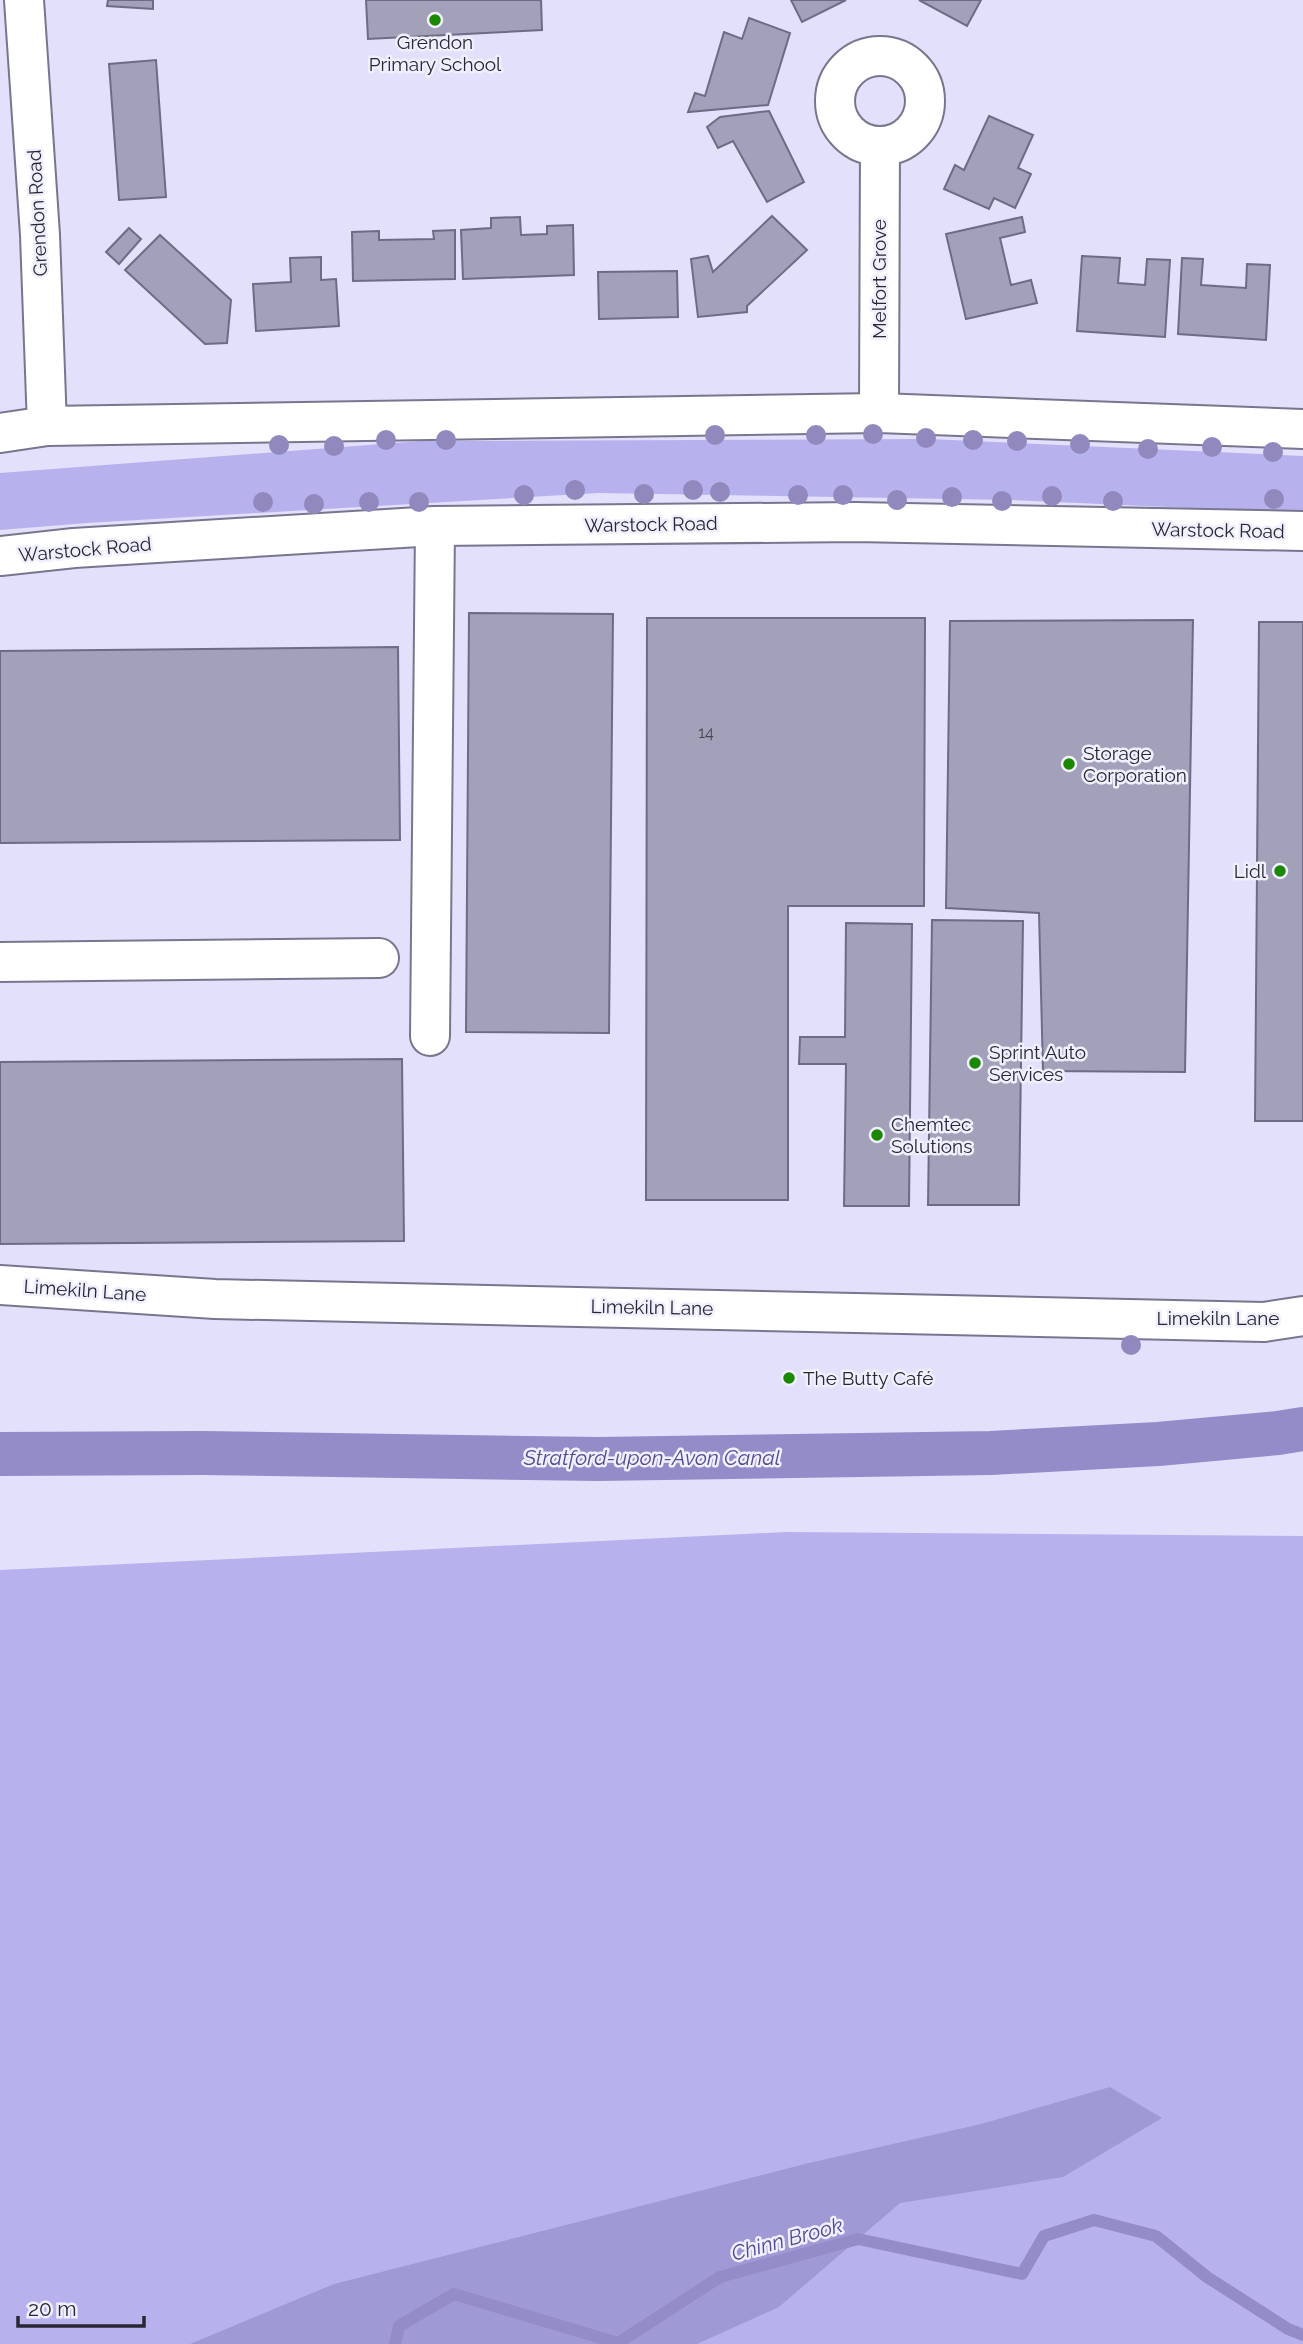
<svg xmlns="http://www.w3.org/2000/svg" width="1303" height="2344" font-family="Raleway,sans-serif">
<style>
.green{fill:#b7b2ee}
.forest{fill:#9f99d5}
.lines{fill:none;stroke-linecap:round;stroke-linejoin:round}
.stream{stroke:#938cc8;stroke-width:12}
.canal{stroke:#938cc8;stroke-width:44}
.building{fill:#a3a1ba;stroke:#6e6c84;stroke-width:2}
.minor-casing{stroke:#78768e;stroke-width:42}
.minor{stroke:#fff;stroke-width:38}
.tree{fill:#9189bd}
.poi-dot{fill:#1c8700;stroke:#f0efff;stroke-width:2.5}
.labels{text-anchor:middle;dominant-baseline:central;stroke-width:5;stroke-linejoin:round;paint-order:stroke}
.number-label{font-size:16px;fill:#474653}
.poi-label{font-size:19px;fill:#282731;stroke:#f0efff;text-anchor:start}
.street-label{font-size:19px;fill:#282731;stroke:#f0efff}
.water-label{font-size:21px;font-style:italic;fill:#554992;stroke:#f0efff}
</style>
<rect width="100%" height="100%" fill="#e2e0fb"/>
<g class="green">
<path d="M929,439L1303,456V513L1011,500L598,493L87,523L0,530V473L421,441Z"/>
<path d="M787,1532L1303,1536V2344H0V1570Z"/>
</g>
<path class="forest" d="M1110,2087L1162,2118L1063,2177L900,2203L779,2307L697,2344H190L334,2284L809,2163L981,2124Z"/>
<g class="lines">
<path class="stream" d="M395,2344L399,2326L454,2294L618,2343L720,2277L858,2239L1022,2274L1044,2236L1094,2220L1156,2236L1207,2277L1288,2329L1303,2335"/>
<path class="canal" d="M0,1454L203,1453L598,1459L991,1453L1158,1444L1278,1433L1303,1429"/>
</g>
<g class="building">
<path d="M108,0H153V9L107,6Z"/>
<path d="M366,0H541L542,30L368,39Z"/>
<path d="M791,0H846L802,22Z"/>
<path d="M919,0H981L967,26Z"/>
<path d="M749,18L790,33L768,105L688,112L695,93L705,96L724,32L742,39Z"/>
<path d="M156,60L166,197L119,200L109,64Z"/>
<path d="M769,111L804,182L767,202L733,141L718,148L707,127L720,117Z"/>
<path d="M989,116L1033,135L1018,168L1031,174L1015,208L994,198L989,209L944,189L955,165L964,170Z"/>
<path d="M772,216L807,250L747,306V312L698,317L691,259L708,256L713,272Z"/>
<path d="M520,217L521,235L547,234V226L573,225L574,275L463,279L461,230L491,228V218Z"/>
<path d="M1022,217L1025,232L1000,238L1011,285L1031,280L1037,303L966,319L946,234Z"/>
<path d="M129,228L141,239L119,264L106,252Z"/>
<path d="M455,230V279L353,281L352,232L379,231V240L434,239L433,231Z"/>
<path d="M160,235L231,300L227,343L205,344L125,270Z"/>
<path d="M1082,256L1120,258L1118,283L1145,285L1147,259L1170,260L1165,337L1077,331Z"/>
<path d="M321,257V280L336,279L339,326L256,331L253,284L291,282L290,258Z"/>
<path d="M1182,258L1203,259L1201,285L1246,288L1247,264L1270,265L1266,340L1178,334Z"/>
<path d="M677,271L678,317L599,319L598,272Z"/>
<path d="M469,613L613,614L609,1033L466,1032Z"/>
<path d="M647,618H925L924,906H788V1200H646Z"/>
<path d="M1193,620L1185,1072L1043,1071L1039,913L946,908L950,621Z"/>
<path d="M1259,622H1303V1121H1255Z"/>
<path d="M398,647L400,840L0,843V651Z"/>
<path d="M932,920L1023,921L1019,1205H928Z"/>
<path d="M846,923L912,924L909,1206H844L846,1064H799L800,1037H845Z"/>
<path d="M402,1059L404,1241L0,1244V1062Z"/>
</g>
<g class="lines">
<defs>
<g id="minor">
<path d="M24,0L40,235L47,426"/>
<circle cx="880" cy="101" r="45"/>
<path d="M879,413L880,146"/>
<path d="M0,433L47,426L879,413L1303,429"/>
<path d="M0,556L74,548L435,526L856,522L1303,531"/>
<path d="M0,962L379,958"/>
<path d="M430,1036L435,526"/>
<path d="M0,1285L215,1299L1264,1322L1303,1316"/>
</g>
</defs>
<use href="#minor" class="minor-casing"/>
<use href="#minor" class="minor"/>
</g>
<g class="tree">
<circle cx="873" cy="434" r="10"/>
<circle cx="715" cy="435" r="10"/>
<circle cx="816" cy="435" r="10"/>
<circle cx="926" cy="438" r="10"/>
<circle cx="386" cy="440" r="10"/>
<circle cx="446" cy="440" r="10"/>
<circle cx="973" cy="440" r="10"/>
<circle cx="1017" cy="441" r="10"/>
<circle cx="1080" cy="444" r="10"/>
<circle cx="279" cy="445" r="10"/>
<circle cx="334" cy="446" r="10"/>
<circle cx="1212" cy="447" r="10"/>
<circle cx="1148" cy="449" r="10"/>
<circle cx="1273" cy="452" r="10"/>
<circle cx="575" cy="490" r="10"/>
<circle cx="693" cy="490" r="10"/>
<circle cx="720" cy="492" r="10"/>
<circle cx="644" cy="494" r="10"/>
<circle cx="524" cy="495" r="10"/>
<circle cx="798" cy="495" r="10"/>
<circle cx="843" cy="495" r="10"/>
<circle cx="1052" cy="496" r="10"/>
<circle cx="952" cy="497" r="10"/>
<circle cx="1274" cy="499" r="10"/>
<circle cx="897" cy="500" r="10"/>
<circle cx="1002" cy="501" r="10"/>
<circle cx="1113" cy="501" r="10"/>
<circle cx="263" cy="502" r="10"/>
<circle cx="369" cy="502" r="10"/>
<circle cx="419" cy="502" r="10"/>
<circle cx="314" cy="504" r="10"/>
<circle cx="1131" cy="1345" r="10"/>
</g>
<g class="poi-dot">
<circle cx="435" cy="20" r="7"/>
<circle cx="1069" cy="764" r="7"/>
<circle cx="1280" cy="871" r="7"/>
<circle cx="975" cy="1063" r="7"/>
<circle cx="877" cy="1135" r="7"/>
<circle cx="789" cy="1378" r="7"/>
</g>
<g class="labels">
<g class="number-label">
<text x="706" y="732">14</text>
</g>
<g class="poi-label">
<text x="435" y="42" text-anchor="middle">Grendon<tspan x="435" dy="22">Primary School</tspan></text>
<text x="1083" y="753">Storage<tspan x="1083" dy="22">Corporation</tspan></text>
<text x="1266" y="871" text-anchor="end">Lidl</text>
<text x="989" y="1052">Sprint Auto<tspan x="989" dy="22">Services</tspan></text>
<text x="891" y="1124">Chemtec<tspan x="891" dy="22">Solutions</tspan></text>
<text x="803" y="1378">The Butty Café</text>
</g>
<g class="street-label">
<text transform="translate(37 213) rotate(-93)">Grendon Road</text>
<text transform="translate(879 279) rotate(-90)">Melfort Grove</text>
<text transform="translate(651 524) rotate(-1)">Warstock Road</text>
<text transform="translate(1218 530) rotate(1)">Warstock Road</text>
<text transform="translate(85 549) rotate(-5)">Warstock Road</text>
<text transform="translate(85 1290) rotate(4)">Limekiln Lane</text>
<text transform="translate(652 1307) rotate(1)">Limekiln Lane</text>
<text x="1218" y="1318">Limekiln Lane</text>
</g>
<g class="water-label">
<text x="652" y="1457">Stratford-upon-Avon Canal</text>
<text transform="translate(787 2239) rotate(-15)">Chinn Brook</text>
</g>
</g>
<path d="M18 2316v10h126v-10" fill="none" stroke="#282731" stroke-width="3.5"/>
<text x="28" y="2316" font-size="21" fill="#282731" stroke="#f0efff" stroke-width="5" paint-order="stroke">20 m</text>
</svg>
